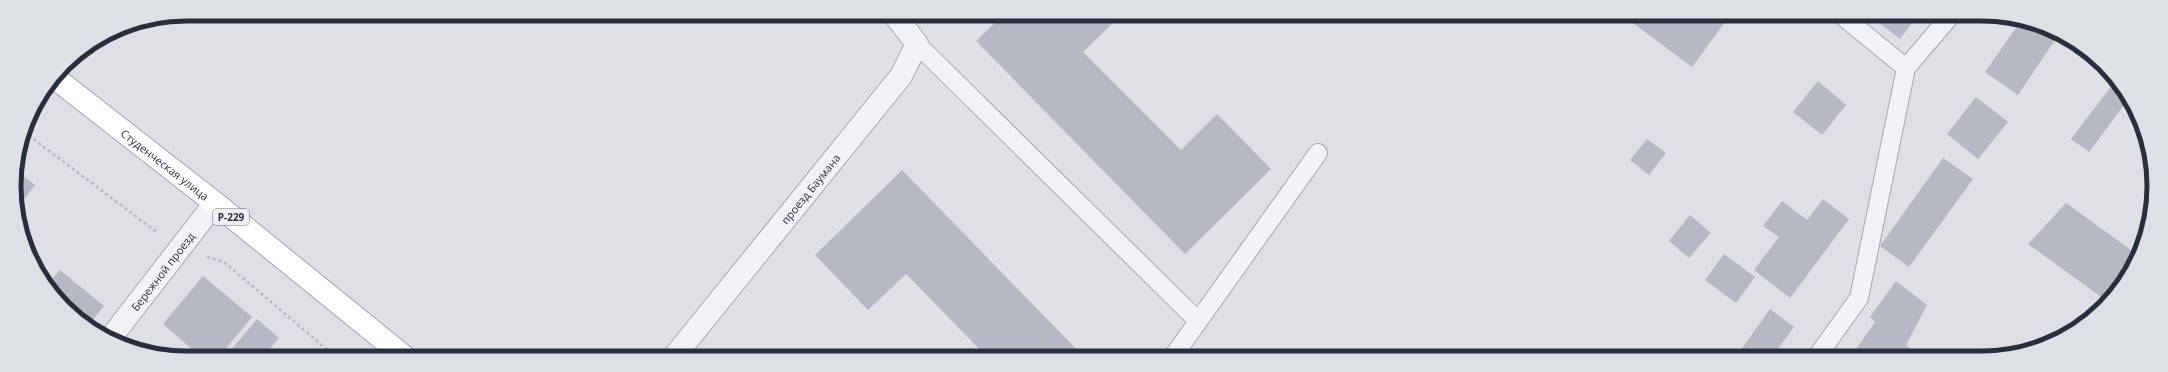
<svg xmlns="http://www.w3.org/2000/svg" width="2168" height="372" font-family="'Open Sans',sans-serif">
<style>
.building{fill:#b6b9c3}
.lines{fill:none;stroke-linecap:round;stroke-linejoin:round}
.lane-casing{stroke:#a4a7b0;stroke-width:20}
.street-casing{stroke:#a4a7b0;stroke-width:24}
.primary-casing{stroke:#9fa4b1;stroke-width:24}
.path{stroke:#b8bbc1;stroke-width:2.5;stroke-dasharray:3 3;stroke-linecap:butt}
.lane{stroke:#f0f2f5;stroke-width:18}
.street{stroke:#f0f2f5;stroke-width:22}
.primary{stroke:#fff;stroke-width:22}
.labels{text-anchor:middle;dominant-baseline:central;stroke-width:3;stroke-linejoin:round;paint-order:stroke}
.shield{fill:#edeff4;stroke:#646873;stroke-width:1}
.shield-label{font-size:10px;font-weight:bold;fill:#292e3c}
.street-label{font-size:11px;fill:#292e3c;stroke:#edeff4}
.rim{fill:none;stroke:#292e3c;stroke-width:5}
</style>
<rect width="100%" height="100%" fill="#dee0e6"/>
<g class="building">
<path d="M1004,14H1118L1120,16L1083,52L1181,150L1217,114L1271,169L1185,254L976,41Z"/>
<path d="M1621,14H1731L1692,67Z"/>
<path d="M1792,14H1806L1801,21Z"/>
<path d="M1868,14H1919L1900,39Z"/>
<path d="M2020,22L2045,28L2057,37L2018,95L1985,72Z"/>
<path d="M2116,80L2127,101L2089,152L2071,139Z"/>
<path d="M1818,81L1846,105L1822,135L1793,112Z"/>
<path d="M1976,97L2008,122L1978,159L1947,134Z"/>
<path d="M1647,139L1666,153L1649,175L1630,160Z"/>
<path d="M1943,158L1973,179L1909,267L1880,246Z"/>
<path d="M16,170L35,185L19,206L14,175Z"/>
<path d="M902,170L1085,358H988L906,274L868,310L815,255Z"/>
<path d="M1823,199L1849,219L1790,298L1754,270L1779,237L1763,226L1782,201L1807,220Z"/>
<path d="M2066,203L2138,255L2136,262L2108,302L2028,244Z"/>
<path d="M1690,215L1711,233L1689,258L1669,241Z"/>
<path d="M1724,254L1755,277L1736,303L1705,280Z"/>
<path d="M60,270L104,306L89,324L57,300L48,284Z"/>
<path d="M203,276L252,317L218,358H202L163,324Z"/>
<path d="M1896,281L1927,305L1906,345L1921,358H1850L1875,322L1870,317Z"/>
<path d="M1770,309L1794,327L1771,358H1735Z"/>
<path d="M257,319L279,338L262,358H231L227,355Z"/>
</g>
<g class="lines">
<defs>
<g id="lane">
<path d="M1840,14L1906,68"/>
<path d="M917,44L1198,321"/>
<path d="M1172,358L1318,153"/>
<path d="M1816,358L1859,298L1906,68L1952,14"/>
</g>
<g id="street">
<path id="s1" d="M109,340L215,203"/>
<path id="s2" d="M673,358L901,76L917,44L894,14"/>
</g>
<g id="primary">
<path id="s3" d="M55,78L215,203L406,358"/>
</g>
</defs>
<use href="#lane" class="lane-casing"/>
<use href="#street" class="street-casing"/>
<use href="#primary" class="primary-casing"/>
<g class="path">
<path d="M24,132L158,233"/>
<path d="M207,257L224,262L337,358"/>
</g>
<use href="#lane" class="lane"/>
<use href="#street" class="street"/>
<use href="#primary" class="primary"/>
</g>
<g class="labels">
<rect class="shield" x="213" y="209" width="36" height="16" rx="3"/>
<g class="shield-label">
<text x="231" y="217">Р-229</text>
</g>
<g class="street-label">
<text stroke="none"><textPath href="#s3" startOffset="140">Студенческая улица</textPath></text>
<text stroke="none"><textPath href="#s2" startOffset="218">проезд Баумана</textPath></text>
<text stroke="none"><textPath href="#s1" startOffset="87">Бережной проезд</textPath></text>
</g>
</g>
<path d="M0 0H2168V372H0ZM186 21H1982A165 165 0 0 1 2147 186V186A165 165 0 0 1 1982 351H186A165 165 0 0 1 21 186V186A165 165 0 0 1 186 21Z" fill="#dde0e5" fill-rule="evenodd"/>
<path class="rim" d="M186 21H1982A165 165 0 0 1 2147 186V186A165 165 0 0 1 1982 351H186A165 165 0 0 1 21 186V186A165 165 0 0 1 186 21Z"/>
</svg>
